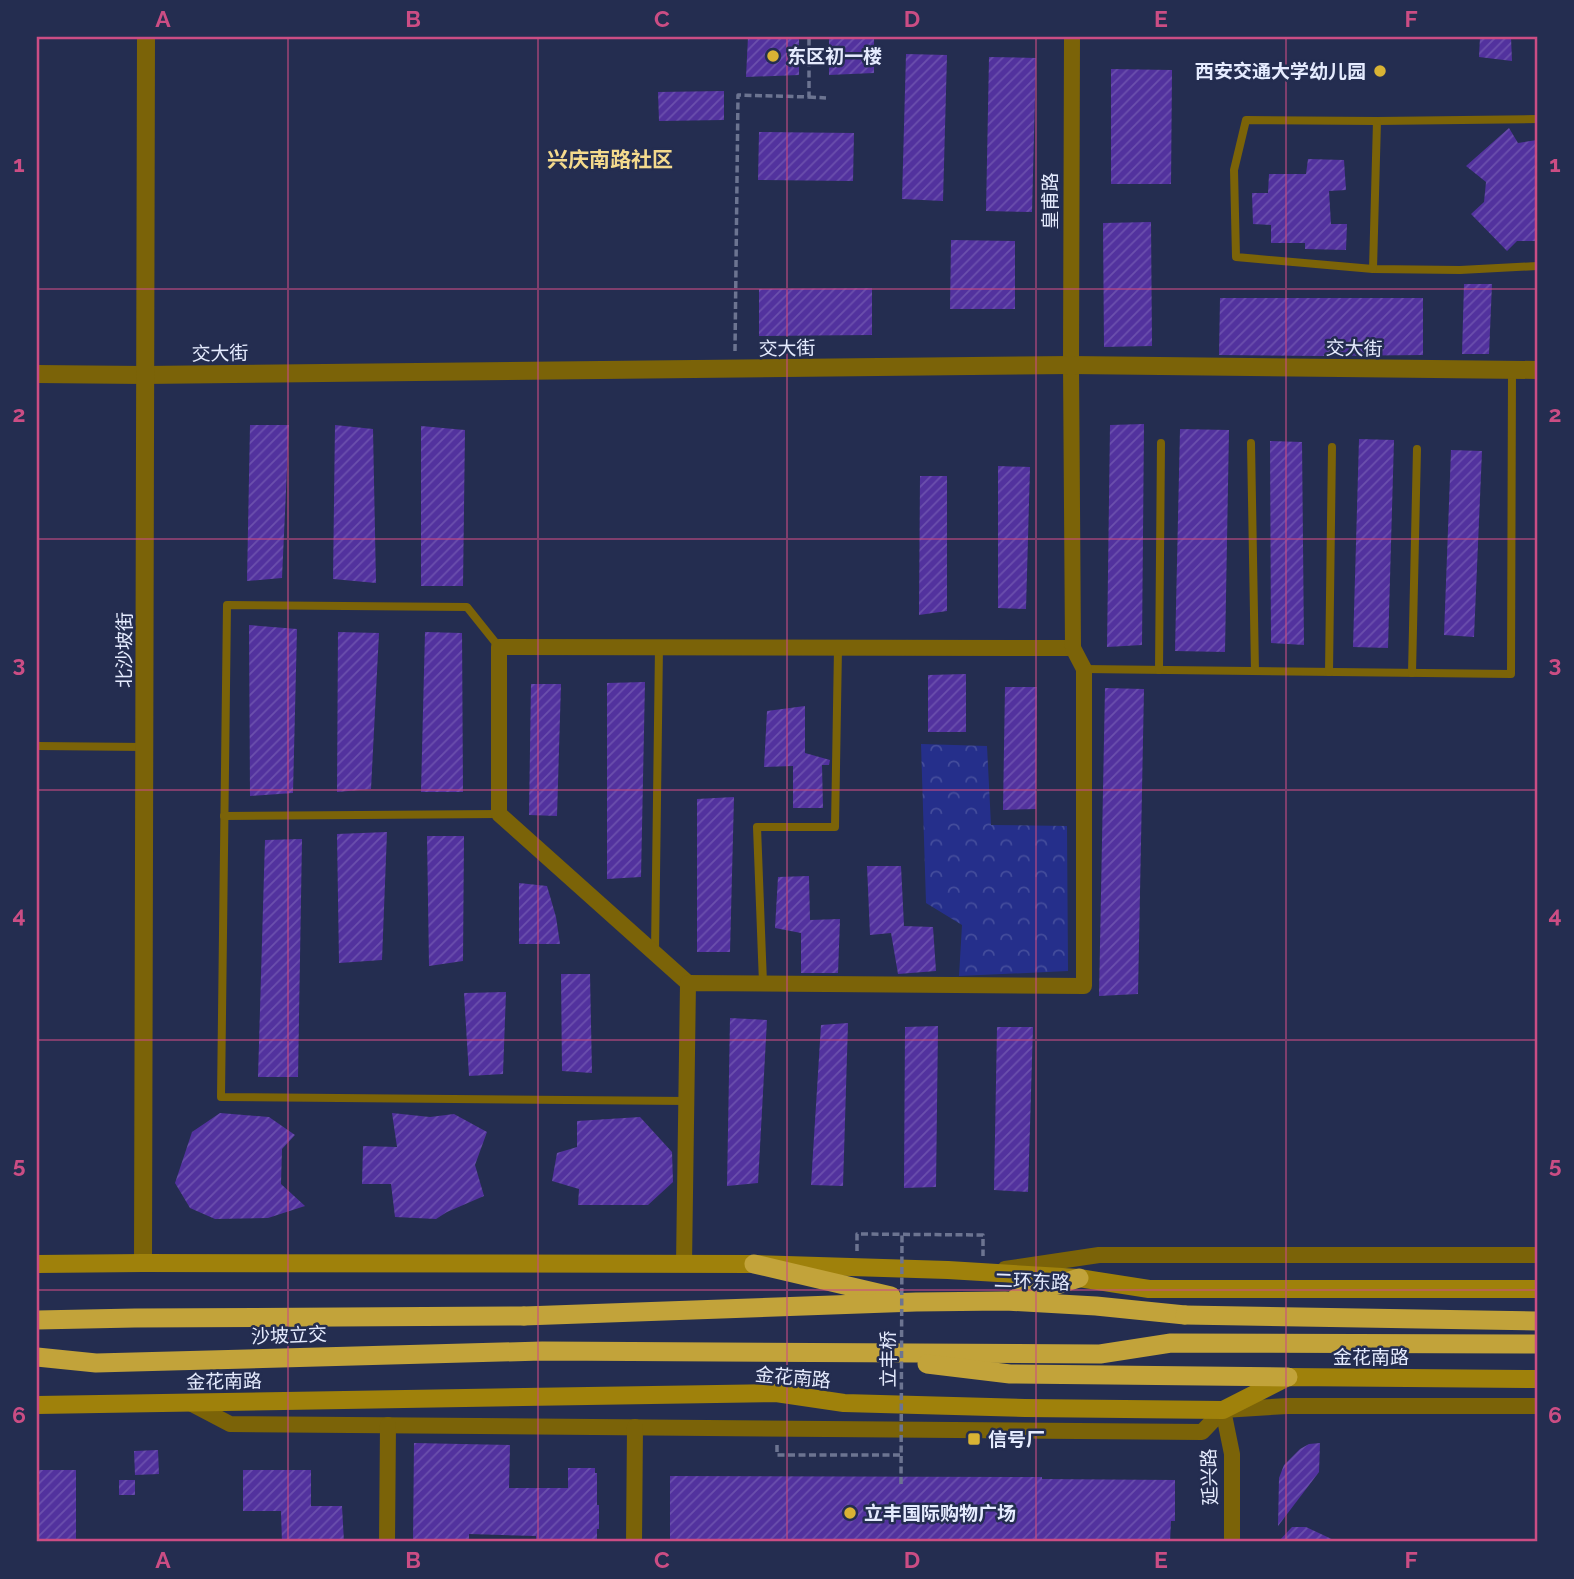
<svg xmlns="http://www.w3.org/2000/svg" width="1574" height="1579" font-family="Raleway,'Noto Sans SC',sans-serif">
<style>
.park{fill:url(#park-crowns)}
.building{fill:url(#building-hatch)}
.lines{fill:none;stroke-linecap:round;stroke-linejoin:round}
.path{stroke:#6c7491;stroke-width:3.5;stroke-dasharray:7 3.5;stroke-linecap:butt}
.service{stroke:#7b6308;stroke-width:8}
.minor{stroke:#7b6308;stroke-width:16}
.tertiary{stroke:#7b6308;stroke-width:18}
.secondary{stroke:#9f810b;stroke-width:18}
.trunk{stroke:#c2a33a;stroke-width:19}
.path-bridge{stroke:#6c7491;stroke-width:3.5;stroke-dasharray:7 3.5;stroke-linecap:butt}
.trunk-bridge{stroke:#c2a33a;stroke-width:19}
.grid{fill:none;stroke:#cb4d84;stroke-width:2;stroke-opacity:0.55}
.poi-dot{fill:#d9b334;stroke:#242d50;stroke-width:2.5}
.labels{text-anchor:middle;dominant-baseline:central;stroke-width:5;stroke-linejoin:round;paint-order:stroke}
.poi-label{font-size:19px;font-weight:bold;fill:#e5ebfe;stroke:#242d50;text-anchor:start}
.street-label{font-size:19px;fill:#e5ebfe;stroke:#242d50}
.neighbourhood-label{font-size:21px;font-weight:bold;fill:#f4da8d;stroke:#242d50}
.neatline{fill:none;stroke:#cb4d84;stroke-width:2.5}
.grid-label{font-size:23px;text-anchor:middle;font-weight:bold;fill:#cb4d84}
</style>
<defs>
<pattern id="park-crowns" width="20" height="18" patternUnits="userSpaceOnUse" patternTransform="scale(1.75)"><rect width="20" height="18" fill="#252f8b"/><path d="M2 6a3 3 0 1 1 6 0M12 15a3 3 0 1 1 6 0" fill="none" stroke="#444d9c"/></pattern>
<pattern id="building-hatch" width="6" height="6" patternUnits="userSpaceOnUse" patternTransform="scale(1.75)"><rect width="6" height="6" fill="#52329e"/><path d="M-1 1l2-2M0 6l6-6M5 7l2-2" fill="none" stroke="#6b50ad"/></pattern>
</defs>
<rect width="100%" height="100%" fill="#242d50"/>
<path class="park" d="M921,744L987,746L991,825L1067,826L1068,971L959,976L962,925L926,903Z"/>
<g class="building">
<path d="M748,37H799V75L746,77Z"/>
<path d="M829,37H874V73L829,75Z"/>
<path d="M1480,37H1511L1512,61L1479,57Z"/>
<path d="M906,54L947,55L943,201L902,199Z"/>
<path d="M989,57L1036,58L1032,212L986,211Z"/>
<path d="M1111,69L1172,70L1171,184H1111Z"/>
<path d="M724,91V120L659,121L658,92Z"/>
<path d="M1509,128L1518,143L1537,140V241H1517L1507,251L1471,214L1484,202L1486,182L1466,166Z"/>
<path d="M759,132L854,133L853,181L758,180Z"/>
<path d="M1308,159L1344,160L1346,190L1329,191L1331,224H1347L1346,250L1305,249V243H1271V225L1253,224L1252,193H1268L1269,174H1306Z"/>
<path d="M1151,222L1152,346L1104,347L1103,223Z"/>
<path d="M951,240L1015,241V309H950Z"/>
<path d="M1464,284H1492L1489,354H1462Z"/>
<path d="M872,288V335L759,336V289Z"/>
<path d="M1220,298H1423V355L1322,356L1219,355Z"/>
<path d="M1144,424L1142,645L1107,647L1110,425Z"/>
<path d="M250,425H289L282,578L247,581Z"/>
<path d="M335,425L373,429L376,583L333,579Z"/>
<path d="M421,426L465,430L463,586H421Z"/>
<path d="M1180,429L1229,430L1225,652L1175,651Z"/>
<path d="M1359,439L1394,440L1388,648L1353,647Z"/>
<path d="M1270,441L1302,442L1304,645L1271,643Z"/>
<path d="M1451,450L1482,451L1474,637L1444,635Z"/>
<path d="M998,466L1030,467L1026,609L998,608Z"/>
<path d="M920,476H947V611L919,615Z"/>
<path d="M249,625L297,629L293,793L250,796Z"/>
<path d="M338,632L379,633L371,789L337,792Z"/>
<path d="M425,632L462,633L463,792H421Z"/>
<path d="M966,674V732H928V675Z"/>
<path d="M645,682L641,877L607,879V683Z"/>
<path d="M531,684H561L557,816L529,815Z"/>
<path d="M1005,687H1037L1036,809L1003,810Z"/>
<path d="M1105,688L1144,689L1138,994L1099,996Z"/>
<path d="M805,706V753L830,760L829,765H822L823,808H793V766L764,767L767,711Z"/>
<path d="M734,797L730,952H697V799Z"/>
<path d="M387,832L382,960L339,963L337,834Z"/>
<path d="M427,836H464L463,961L429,966Z"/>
<path d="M302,839L298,1077H258L265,840Z"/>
<path d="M867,866H901L904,926L933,927L936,971L898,974L891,933L870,935Z"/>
<path d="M809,876L810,920L840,919L838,973H801V933L775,928L778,877Z"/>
<path d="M519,883L547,886L556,917L560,944H519Z"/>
<path d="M561,974H590L592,1073L562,1071Z"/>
<path d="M506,992L503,1074L469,1076L464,993Z"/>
<path d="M730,1018L767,1020L758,1183L727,1186Z"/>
<path d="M848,1023L843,1186L811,1185L821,1025Z"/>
<path d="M938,1026L936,1187L904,1188L905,1027Z"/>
<path d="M997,1027H1033L1028,1192L994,1190Z"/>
<path d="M220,1113L269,1117L295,1135L282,1149L281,1184L305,1206L268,1218L215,1219L190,1208L175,1183L192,1132Z"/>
<path d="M392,1113L430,1117L454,1114L487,1132L475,1165L484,1196L447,1212L436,1219L395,1217L391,1184H362L363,1146L397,1147Z"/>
<path d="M640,1117L672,1152L673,1182L648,1205H578L579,1189L552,1181L557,1153L577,1147V1121Z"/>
<path d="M414,1443L510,1445L509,1488H568V1468H595V1473H597V1505H599V1529H597V1542H536V1536L469,1534V1542H413Z"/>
<path d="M1320,1443L1319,1472L1278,1526L1279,1478L1284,1465L1300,1449L1309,1444Z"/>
<path d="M158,1450L159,1474L135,1475L134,1451Z"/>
<rect x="37" y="1470" width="39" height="72"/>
<path d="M243,1470H311V1506H342L344,1542H282L281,1511H243Z"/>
<path d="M670,1476L1042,1477V1479L1175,1480V1521H1171L1170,1542H670Z"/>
<rect x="119" y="1480" width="16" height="15"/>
<path d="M1292,1527H1306L1338,1542H1278Z"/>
</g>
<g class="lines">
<g class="path">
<path d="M809,97L826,98"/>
<path d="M735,351L738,95L809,97V37"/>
<path d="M857,1251V1234L983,1235V1256"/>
<path d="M777,1445V1455H902"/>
</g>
<g class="service">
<path d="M1537,119L1377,121L1373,269L1460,270L1537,266"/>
<path d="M1373,269L1236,257L1234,170L1246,120L1377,121"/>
<path d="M1251,443L1255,671"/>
<path d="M499,647L467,607L227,605L221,1097L687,1101"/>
<path d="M1084,669L1511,674L1512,370"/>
<path d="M1159,670L1161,443"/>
<path d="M1329,672L1332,447"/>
<path d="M1412,673L1417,449"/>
<path d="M37,746L145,747"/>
<path d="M224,816L499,814"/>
<path d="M655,952L659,647"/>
<path d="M763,983L757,827H835L838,648"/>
</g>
<g class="minor">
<path d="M688,983L499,814V647L1073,648"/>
<path d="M684,1264L688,983L1084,986V669L1073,648L1071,365L1072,37"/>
<path d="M1005,1269L1099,1255H1537"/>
<path d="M190,1403L230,1424L1202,1432L1223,1410L1287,1406H1537"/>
<path d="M1223,1410L1232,1454V1542"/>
<path d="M387,1542L388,1425"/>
<path d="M634,1542L635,1427"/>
</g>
<g class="tertiary">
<path d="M37,374L144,375L1071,365L1537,370"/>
<path d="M143,1263C145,854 143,445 146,37"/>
</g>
<g class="secondary">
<path d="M37,1264L143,1263L754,1264L948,1270L1079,1278L1149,1289H1537"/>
<path d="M37,1405L776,1393L844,1403L1025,1408L1223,1410L1288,1377L1537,1379"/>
</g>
<g class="trunk">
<path d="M754,1264L891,1296"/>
<path d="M1016,1298L1079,1278"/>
<path d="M524,1316L916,1302L1005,1301L1096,1306L1185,1315"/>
<path d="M37,1357L96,1363L542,1351L1100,1354L1171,1343L1537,1344"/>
<path d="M927,1364L1010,1374L1288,1377"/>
</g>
<path class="path-bridge" d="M901,1484L902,1234"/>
<g class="trunk-bridge">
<path d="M1185,1315L1537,1321"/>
<path d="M37,1320L135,1318L524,1316"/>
</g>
</g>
<path class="grid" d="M288,37V1542M538,37V1542M787,37V1542M1036,37V1542M1286,37V1542M37,289H1537M37,539H1537M37,790H1537M37,1040H1537M37,1290H1537"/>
<g class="poi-dot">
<circle cx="773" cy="56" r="7"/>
<circle cx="1380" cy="71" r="7"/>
<rect x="967" y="1432" width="14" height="14" rx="3.5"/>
<circle cx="850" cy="1513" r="7"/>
</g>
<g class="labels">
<g class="poi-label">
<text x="787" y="56">东区初一楼</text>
<text x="1366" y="71" text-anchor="end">西安交通大学幼儿园</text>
<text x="988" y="1439">信号厂</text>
<text x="864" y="1513">立丰国际购物广场</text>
</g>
<g class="street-label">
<text transform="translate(1050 201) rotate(-90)">皇甫路</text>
<text transform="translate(787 348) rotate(-1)">交大街</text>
<text transform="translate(1354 348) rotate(1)">交大街</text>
<text transform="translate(220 353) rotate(-1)">交大街</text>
<text transform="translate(124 650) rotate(-90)">北沙坡街</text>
<text transform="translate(1032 1281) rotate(2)">二环东路</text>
<text transform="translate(289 1335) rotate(-2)">沙坡立交</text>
<text x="1371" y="1357">金花南路</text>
<text transform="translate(888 1359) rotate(-90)">立丰桥</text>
<text transform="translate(793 1377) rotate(5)">金花南路</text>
<text transform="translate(224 1381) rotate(-1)">金花南路</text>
<text transform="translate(1209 1477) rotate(-92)">延兴路</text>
</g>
<g class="neighbourhood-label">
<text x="610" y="159">兴庆南路社区</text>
</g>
</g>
<rect width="1574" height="1579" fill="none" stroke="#242d50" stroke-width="77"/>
<rect x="38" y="38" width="1498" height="1502" class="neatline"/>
<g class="grid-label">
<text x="163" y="27">A</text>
<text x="413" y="27">B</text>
<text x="662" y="27">C</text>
<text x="912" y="27">D</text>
<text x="1161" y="27">E</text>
<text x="1411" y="27">F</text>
<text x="19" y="172">1</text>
<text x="1555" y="172">1</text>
<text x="19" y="422">2</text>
<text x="1555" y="422">2</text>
<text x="19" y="672">3</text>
<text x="1555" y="672">3</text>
<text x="19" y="923">4</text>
<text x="1555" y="923">4</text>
<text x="19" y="1173">5</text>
<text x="1555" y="1173">5</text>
<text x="19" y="1423">6</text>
<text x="1555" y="1423">6</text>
<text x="163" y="1568">A</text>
<text x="413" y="1568">B</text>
<text x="662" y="1568">C</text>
<text x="912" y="1568">D</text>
<text x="1161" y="1568">E</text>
<text x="1411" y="1568">F</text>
</g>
</svg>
